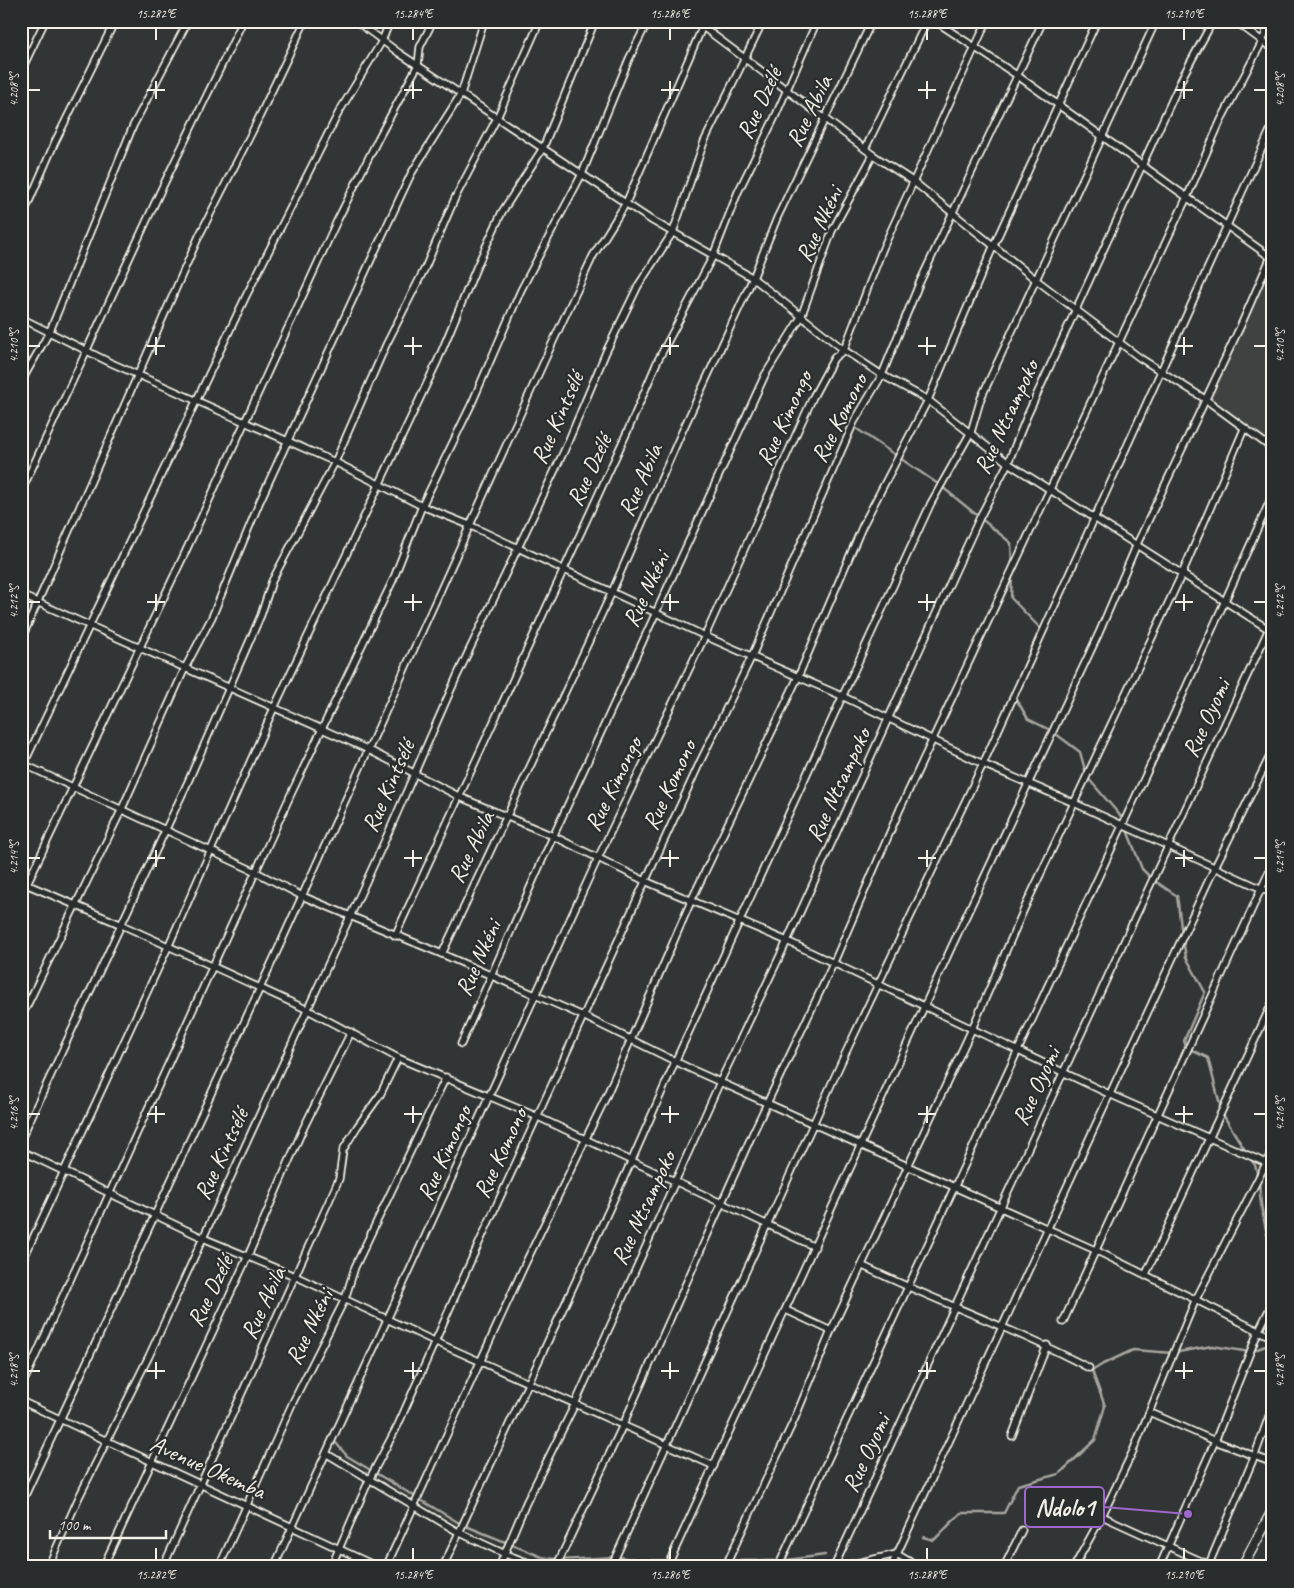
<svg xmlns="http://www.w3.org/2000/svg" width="1294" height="1588" font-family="Caveat,sans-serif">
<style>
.built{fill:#404242}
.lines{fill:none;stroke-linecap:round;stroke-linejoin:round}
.stream{stroke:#a6a5a0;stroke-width:2.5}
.minor-casing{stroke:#f4f1e8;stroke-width:9}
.primary-casing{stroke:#f4f1e8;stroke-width:12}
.minor{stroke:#2a2d2e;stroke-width:5.5}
.primary{stroke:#2a2d2e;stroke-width:9}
.ticks{fill:none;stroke:#f4f1e8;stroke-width:2}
.labels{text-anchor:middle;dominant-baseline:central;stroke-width:4.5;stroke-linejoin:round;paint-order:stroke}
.street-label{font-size:24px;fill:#f4f1e8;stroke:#2a2d2e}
.leader{fill:none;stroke:#9f67cb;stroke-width:2}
.callout-dot{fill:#9f67cb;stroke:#2a2d2e;stroke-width:2}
.callout{fill:#2a2d2e;stroke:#9f67cb;stroke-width:2}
.callout-label{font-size:25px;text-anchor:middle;font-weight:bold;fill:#f4f1e8}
.neatline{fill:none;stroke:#f4f1e8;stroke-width:2}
.ticks-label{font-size:12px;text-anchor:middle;fill:#f4f1e8}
</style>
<rect width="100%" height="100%" fill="#323535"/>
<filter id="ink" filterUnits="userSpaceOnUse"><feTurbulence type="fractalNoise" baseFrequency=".02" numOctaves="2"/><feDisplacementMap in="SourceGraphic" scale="10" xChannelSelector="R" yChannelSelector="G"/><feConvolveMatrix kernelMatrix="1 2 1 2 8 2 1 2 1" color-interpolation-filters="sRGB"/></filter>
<g filter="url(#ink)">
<path class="built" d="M1273,277V445L1211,398L1265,279Z"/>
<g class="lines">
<g class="stream">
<path d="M857,429L941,486L1011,543L1012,566"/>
<path d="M1012,574L1011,598L1040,628L1015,687"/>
<path d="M1015,697L1028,719L1052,731L1080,752L1087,777L1124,820"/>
<path d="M1127,830L1142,869L1152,879L1177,896L1182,934"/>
<path d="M1183,940L1186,957L1205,992L1184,1041L1187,1048L1208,1058L1222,1113L1246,1152"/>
<path d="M1249,1157L1255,1165L1258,1176"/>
<path d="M1259,1182L1261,1205L1273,1264"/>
<path d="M336,1443L347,1456L461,1524L542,1557L560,1560L616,1557L643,1560L780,1561L825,1555"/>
<path d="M923,1537L934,1540L961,1513H1004L1018,1485L1059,1474L1095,1440L1105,1406L1092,1371L1103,1364L1133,1350L1173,1353L1212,1346L1250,1352L1273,1343"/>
</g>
<defs>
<g id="minor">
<path d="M356,21L399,53L651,220L753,278L844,350L882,375L928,400L1008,463L1273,632"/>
<path d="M695,21L873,155L914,182L1035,279L1140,358L1205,399L1273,449"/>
<path d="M935,21L1018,76L1273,259"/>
<path d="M1235,21L1273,49"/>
<path d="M21,71L45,21"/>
<path d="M865,149L927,21"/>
<path d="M21,220L55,142L115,21"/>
<path d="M21,318L109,362L335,462L422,506L469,525L705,636L844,697L983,764L1074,803L1273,894"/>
<path d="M21,382L50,331L133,126L188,21"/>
<path d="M21,492L160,192L243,21"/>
<path d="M21,595L369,750L460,797L553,836L645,881L787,941L1109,1094L1273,1166"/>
<path d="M21,640L199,236L253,130L305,21"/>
<path d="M21,763L256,872L302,896L442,954L583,1016L693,1070L1095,1250L1273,1338"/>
<path d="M21,770L246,296L339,112L382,41L390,21"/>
<path d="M21,882L122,925L306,1009L398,1058L538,1117L815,1247"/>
<path d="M21,896L184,555L336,223L379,137L418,65L420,47L433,21"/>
<path d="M395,936L629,428L658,360L713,256L738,192L775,117L817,21"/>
<path d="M442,954L612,592L680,436L753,278L777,218L872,21"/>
<path d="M21,1018L121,811L185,668L212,617L260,501L370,262L411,174L461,94L484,21"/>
<path d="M461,1044L541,863L765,375L801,317L832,231L873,155"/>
<path d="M21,1139L187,784L261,615L272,581L335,462L386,345L425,268L455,198L497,118L540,21"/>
<path d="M21,1151L203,1238L297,1277L434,1341L714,1466"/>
<path d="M21,1264L168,947L274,708L438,360L477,266L502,212L543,148L595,21"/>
<path d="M863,1266C937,1302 1016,1329 1089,1368"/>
<path d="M1145,1276L1273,1001"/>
<path d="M786,1310L831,1331"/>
<path d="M1063,1322L1273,863"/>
<path d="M21,1388L291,794L393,580L422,506L472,403L521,290L582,174L629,59L648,21"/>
<path d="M21,1401L378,1567"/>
<path d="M1149,1412L1215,1441L1273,1463"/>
<path d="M1012,1436L1047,1345"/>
<path d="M327,1454L458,1532L505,1554L540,1567"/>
<path d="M21,1504L279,947L552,344L593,256L626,203L705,21"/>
<path d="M1102,1516L1214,1567"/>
<path d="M21,1562L31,1567"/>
<path d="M1209,1564L1255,1455L1273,1405"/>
<path d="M48,1567L79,1497L149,1356L391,827L457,676L565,449L606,352L638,286L673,232L704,142L763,21"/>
<path d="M103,1567L248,1256L303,1129L351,1032"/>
<path d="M163,1567L339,1179L343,1150L357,1127L380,1095L398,1058"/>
<path d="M219,1567L293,1402L345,1299L355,1267L446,1077"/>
<path d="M274,1567L598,858L705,636L813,397L834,358L844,350L883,248L987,21"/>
<path d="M331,1567L370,1478L398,1425L469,1265L701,760L752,656L854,422L882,375L919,284L1043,21"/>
<path d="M386,1567L526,1262L605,1099L692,899L798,677L863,525L928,400L993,247L1097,21"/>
<path d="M443,1567L632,1160L675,1062L931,503L971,432L981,398L1156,21"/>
<path d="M499,1567L526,1503L575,1404L720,1082L787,941L980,517L1008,463L1027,416L1184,74L1213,21"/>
<path d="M556,1567L623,1425L752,1135L834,962L900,809L1187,197L1221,120L1262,42L1270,21"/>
<path d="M611,1567L846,1052L983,764L1273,124"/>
<path d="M667,1567L952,946L1099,633L1137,544L1241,325L1273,252"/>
<path d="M725,1567L795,1418L831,1331L972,1029L1025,907L1182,574L1244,429"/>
<path d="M778,1567L1175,712L1273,494"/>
<path d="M834,1567L1273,620"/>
<path d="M839,1567L897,1554L919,1567"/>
<path d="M891,1567L1214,869L1273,750"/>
<path d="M1004,1567L1022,1530"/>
<path d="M1074,1567L1102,1516L1133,1451L1195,1301L1273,1150"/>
<path d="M1159,1567L1215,1441L1258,1332L1273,1302"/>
</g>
<path id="primary" d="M1242,1567L1273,1510"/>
</defs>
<use href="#minor" class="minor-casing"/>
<use href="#primary" class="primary-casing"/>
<use href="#minor" class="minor"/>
<use href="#primary" class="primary"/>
</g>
</g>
<path class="ticks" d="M156,28V40M413,28V40M670,28V40M927,28V40M1184,28V40M156,81V99M413,81V99M670,81V99M927,81V99M1184,81V99M28,90H40M147,90H165M404,90H422M661,90H679M918,90H936M1175,90H1193M1254,90H1266M156,337V355M413,337V355M670,337V355M927,337V355M1184,337V355M28,346H40M147,346H165M404,346H422M661,346H679M918,346H936M1175,346H1193M1254,346H1266M156,594V611M413,594V611M670,594V611M927,594V611M1184,594V611M28,602H40M147,602H165M404,602H422M661,602H679M918,602H936M1175,602H1193M1254,602H1266M156,850V867M413,850V867M670,850V867M927,850V867M1184,850V867M28,858H40M147,858H165M404,858H422M661,858H679M918,858H936M1175,858H1193M1254,858H1266M156,1106V1123M413,1106V1123M670,1106V1123M927,1106V1123M1184,1106V1123M28,1114H40M147,1114H165M404,1114H422M661,1114H679M918,1114H936M1175,1114H1193M1254,1114H1266M156,1362V1379M413,1362V1379M670,1362V1379M927,1362V1379M1184,1362V1379M28,1371H40M147,1371H165M404,1371H422M661,1371H679M918,1371H936M1175,1371H1193M1254,1371H1266M156,1548V1560M413,1548V1560M670,1548V1560M927,1548V1560M1184,1548V1560"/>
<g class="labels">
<g class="street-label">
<text transform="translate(759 103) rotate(-65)">Rue Dzélé</text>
<text transform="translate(809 111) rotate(-64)">Rue Abila</text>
<text transform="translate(819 224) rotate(-65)">Rue Nkéni</text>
<text transform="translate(1006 417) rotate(-65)">Rue Ntsampoko</text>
<text transform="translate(557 418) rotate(-66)">Rue Kintsélé</text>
<text transform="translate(784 418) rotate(-65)">Rue Kimongo</text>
<text transform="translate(839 418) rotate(-63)">Rue Komono</text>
<text transform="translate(589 470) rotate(-65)">Rue Dzélé</text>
<text transform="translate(640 480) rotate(-66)">Rue Abila</text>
<text transform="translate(646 589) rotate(-65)">Rue Nkéni</text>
<text transform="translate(1206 718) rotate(-65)">Rue Oyomi</text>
<text transform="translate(613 784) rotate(-64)">Rue Kimongo</text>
<text transform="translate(669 785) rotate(-65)">Rue Komono</text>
<text transform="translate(838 785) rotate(-65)">Rue Ntsampoko</text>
<text transform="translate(388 786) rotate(-66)">Rue Kintsélé</text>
<text transform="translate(471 847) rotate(-64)">Rue Abila</text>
<text transform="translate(478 958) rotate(-66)">Rue Nkéni</text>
<text transform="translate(1036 1086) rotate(-65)">Rue Oyomi</text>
<text transform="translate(444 1153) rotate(-66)">Rue Kimongo</text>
<text transform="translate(500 1153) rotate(-65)">Rue Komono</text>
<text transform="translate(221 1154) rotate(-65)">Rue Kintsélé</text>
<text transform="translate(643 1208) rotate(-65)">Rue Ntsampoko</text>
<text transform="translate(210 1291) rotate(-64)">Rue Dzélé</text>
<text transform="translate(263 1303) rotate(-65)">Rue Abila</text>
<text transform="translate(309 1327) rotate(-64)">Rue Nkéni</text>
<text transform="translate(866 1453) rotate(-65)">Rue Oyomi</text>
<text transform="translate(208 1467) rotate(24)">Avenue Okemba</text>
</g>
</g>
<path class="leader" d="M1188 1514L1104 1507"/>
<circle class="callout-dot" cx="1188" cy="1514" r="5"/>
<rect class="callout" x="1025" y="1487" width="79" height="40" rx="5"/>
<g class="callout-label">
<text x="1065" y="1516">Ndolo1</text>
</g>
<rect width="1294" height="1588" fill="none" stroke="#2a2d2e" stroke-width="55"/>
<path d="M50 1530v8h116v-8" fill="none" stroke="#f4f1e8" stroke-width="2.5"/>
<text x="58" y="1530" font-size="15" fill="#f4f1e8" stroke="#2a2d2e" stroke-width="4" paint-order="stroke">100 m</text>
<rect x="28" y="28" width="1238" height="1532" class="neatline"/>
<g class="ticks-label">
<text x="156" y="18">15.282°E</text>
<text x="413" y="18">15.284°E</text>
<text x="670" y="18">15.286°E</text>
<text x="927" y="18">15.288°E</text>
<text x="1184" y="18">15.290°E</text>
<text transform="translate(14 90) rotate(-90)" y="4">4.208°S</text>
<text transform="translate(1280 90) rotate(-90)" y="4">4.208°S</text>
<text transform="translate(14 346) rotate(-90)" y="4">4.210°S</text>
<text transform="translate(1280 346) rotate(-90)" y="4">4.210°S</text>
<text transform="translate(14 602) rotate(-90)" y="4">4.212°S</text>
<text transform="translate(1280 602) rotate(-90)" y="4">4.212°S</text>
<text transform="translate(14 858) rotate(-90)" y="4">4.214°S</text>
<text transform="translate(1280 858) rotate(-90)" y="4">4.214°S</text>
<text transform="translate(14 1114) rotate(-90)" y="4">4.216°S</text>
<text transform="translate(1280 1114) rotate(-90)" y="4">4.216°S</text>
<text transform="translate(14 1371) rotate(-90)" y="4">4.218°S</text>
<text transform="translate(1280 1371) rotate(-90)" y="4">4.218°S</text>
<text x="156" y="1579">15.282°E</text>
<text x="413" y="1579">15.284°E</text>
<text x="670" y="1579">15.286°E</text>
<text x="927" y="1579">15.288°E</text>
<text x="1184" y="1579">15.290°E</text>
</g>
</svg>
